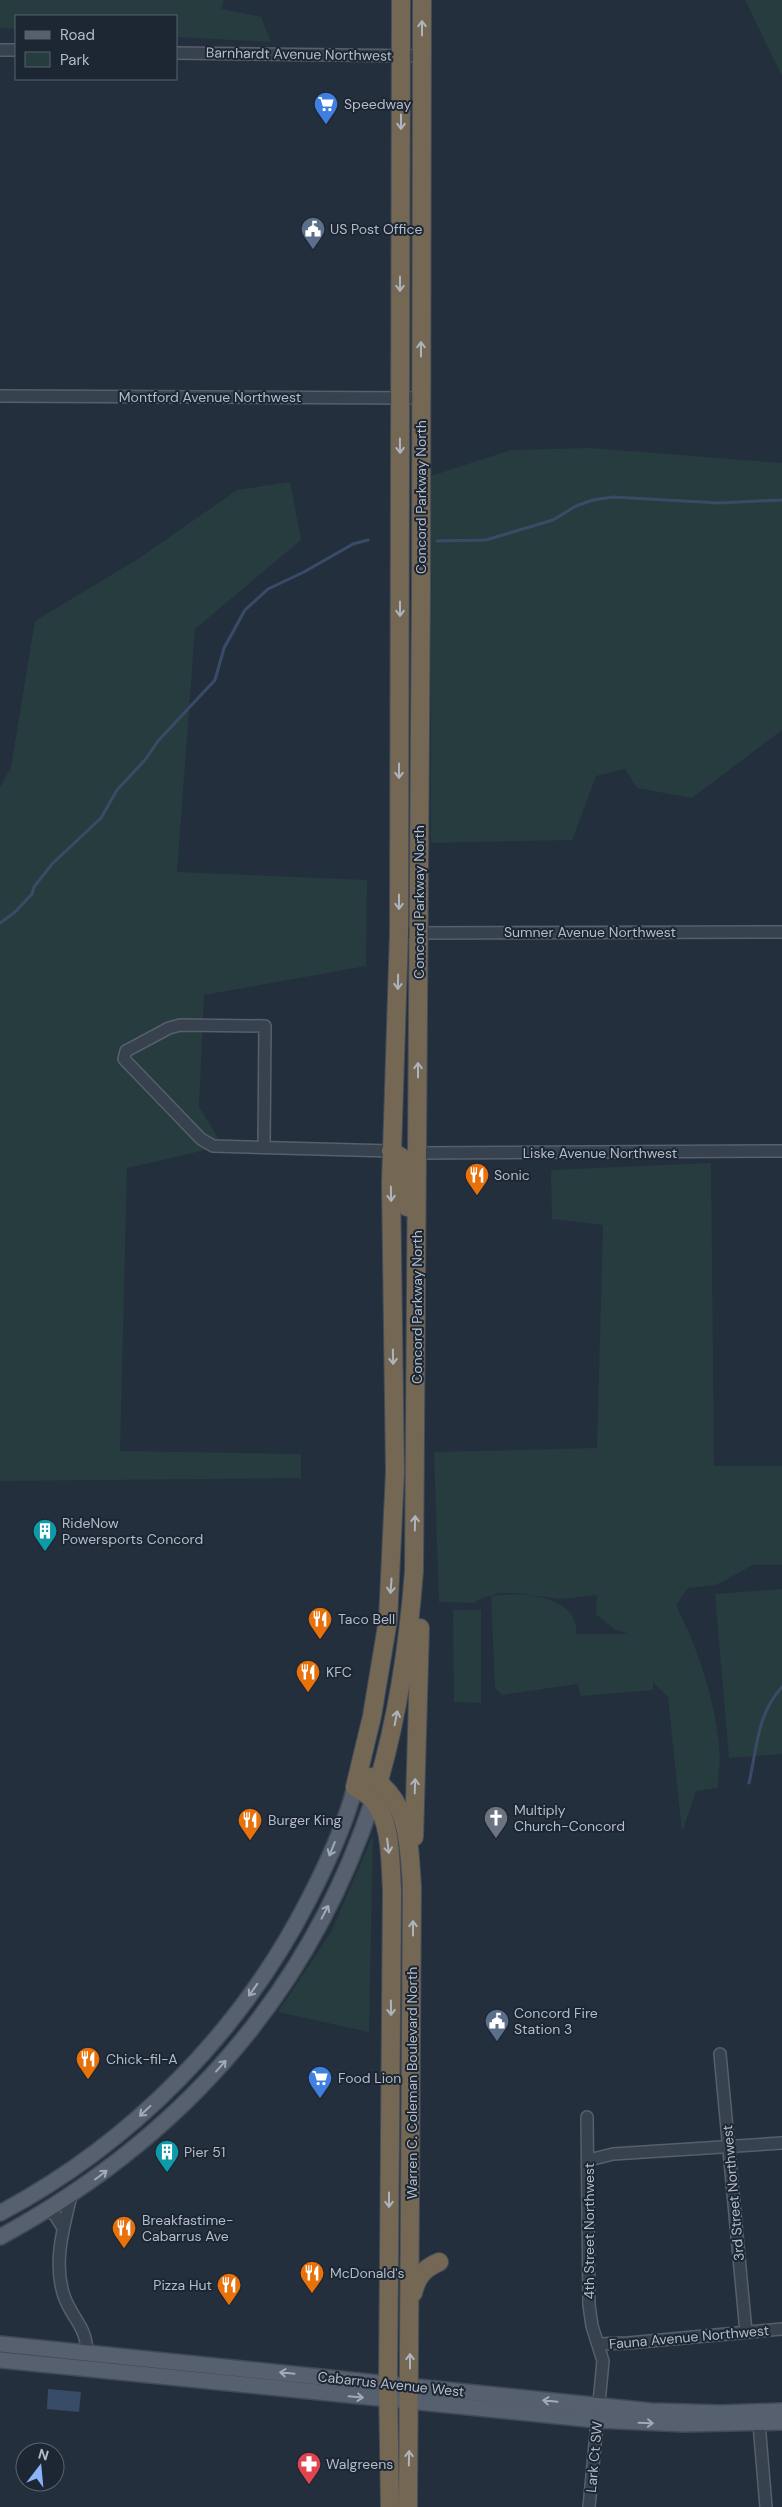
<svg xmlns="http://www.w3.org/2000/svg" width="782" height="2507" font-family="'DM Sans',sans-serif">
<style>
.green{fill:#263c3f}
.water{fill:#394c67}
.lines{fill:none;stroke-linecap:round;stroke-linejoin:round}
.stream{stroke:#394c67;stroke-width:3}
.minor-casing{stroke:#565f6c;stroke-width:14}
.major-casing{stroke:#414a57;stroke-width:18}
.highway-casing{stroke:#434c59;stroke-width:20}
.minor{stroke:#38414e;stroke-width:11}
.major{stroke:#56606e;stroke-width:15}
.highway{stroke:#746855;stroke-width:18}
.oneway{stroke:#aeb4bd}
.oneway2{stroke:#a1aab7}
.labels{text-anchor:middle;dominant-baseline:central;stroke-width:4;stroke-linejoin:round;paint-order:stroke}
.street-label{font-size:14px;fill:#b4bcc9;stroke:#1d2633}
.poi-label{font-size:14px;fill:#b4bcc9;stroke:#1d2633;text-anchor:start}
</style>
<rect width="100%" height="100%" fill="#242f3e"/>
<g class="green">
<path d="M0,0H224L221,9L261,17L271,42L176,37V16H16V29L0,28Z"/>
<path d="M745,0H782V76Z"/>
<path d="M590,448L782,463V730L692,798L637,788L625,769L596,776L572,840L431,843V476L511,450Z"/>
<path d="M290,482L301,540L195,629L177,872L367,880L366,966L204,995L199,1107L223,1146L127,1168L120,1451L301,1454V1478L0,1481V788L11,767L35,621L138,559L237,490Z"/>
<path d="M711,1163L714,1466H782V1565H753L716,1585L688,1588L676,1605C698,1650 714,1695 719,1745C721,1759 718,1774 718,1788L696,1791L682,1832L668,1697L653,1682V1690L581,1696L577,1684L502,1695L495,1688L491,1596C514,1593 552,1593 569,1612C575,1618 576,1626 577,1634H629L614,1629L596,1614L597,1595L561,1599L515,1593H500L485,1597L473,1603L439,1602L434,1452L597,1448L603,1225L552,1219L551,1170Z"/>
<path d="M782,1589V1754L729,1758L715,1594Z"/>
<path d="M453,1610H481V1703L454,1702Z"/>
<path d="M373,1835L369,2032L278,2012L331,1932Z"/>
</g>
<path class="water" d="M48,2389L81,2392L79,2412L47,2409Z"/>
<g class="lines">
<g class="stream">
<path d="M437,541L486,540L553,520L576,506L593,500L613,497L719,503L782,500"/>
<path d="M0,923L15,912L32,894L34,887L52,864L101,818L117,790L145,760L158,741L215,680L224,648L245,610L268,589L304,572L353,544L368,540"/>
<path d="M749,1783C757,1748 757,1714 782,1687"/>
</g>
<defs>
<g id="minor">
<path d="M0,50H16"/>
<path d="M176,53L422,56"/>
<path d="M0,396L421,398"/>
<path d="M399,933L782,932"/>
<path d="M264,1146L265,1026L180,1025L169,1028L126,1051L124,1059L201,1139L213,1146L391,1151"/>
<path d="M418,1153L782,1151"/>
<path d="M720,2054L746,2332"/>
<path d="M587,2117L589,2305L592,2326L603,2361L589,2507"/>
<path d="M589,2160L613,2154L782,2143"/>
<path d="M71,2196C63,2229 53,2263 64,2296C72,2319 86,2325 87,2352"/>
<path d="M48,2211L55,2215L63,2228"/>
<path d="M598,2344L628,2343L782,2329"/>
<path d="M763,2418L759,2423L766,2507"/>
</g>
<g id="major">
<path d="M0,2213C132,2143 241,2032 309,1899C327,1864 345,1826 355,1787"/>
<path d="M0,2237C180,2139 308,1996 373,1800"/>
<path d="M0,2344L651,2411L721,2413L782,2411"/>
<path d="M0,2360L597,2420L685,2424L782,2422"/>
</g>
<g id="highway">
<path d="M391,1151L401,1157L407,1207"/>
<path d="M370,1777C410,1800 409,1846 412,1887L408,2507"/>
<path d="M373,1800C397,1725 408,1650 414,1571L421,590L422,0"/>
<path d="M414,1837L420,1628"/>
<path d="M413,2293C417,2277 423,2269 439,2262"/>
<path d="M390,2507L388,2383L392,1890C390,1863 392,1823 374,1801C369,1795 361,1791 355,1787L372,1716L388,1620L395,1472L391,1183L399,933L401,0"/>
</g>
</defs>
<use href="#minor" class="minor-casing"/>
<use href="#major" class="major-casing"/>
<use href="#highway" class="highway-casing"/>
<use href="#minor" class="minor"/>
<use href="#major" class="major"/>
<use href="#highway" class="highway"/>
</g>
<defs><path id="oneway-shaft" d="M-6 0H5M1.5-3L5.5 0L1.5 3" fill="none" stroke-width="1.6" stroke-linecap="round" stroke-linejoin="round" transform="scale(1.25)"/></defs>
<g class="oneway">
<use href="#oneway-shaft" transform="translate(422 28) rotate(-90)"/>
<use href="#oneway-shaft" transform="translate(401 122) rotate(90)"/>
<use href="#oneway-shaft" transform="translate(400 284) rotate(90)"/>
<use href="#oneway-shaft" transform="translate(421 349) rotate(-90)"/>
<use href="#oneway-shaft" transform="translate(400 446) rotate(89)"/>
<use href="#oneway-shaft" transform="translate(400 609) rotate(90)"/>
<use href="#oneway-shaft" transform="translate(399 771) rotate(90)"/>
<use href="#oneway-shaft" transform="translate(399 902) rotate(90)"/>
<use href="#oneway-shaft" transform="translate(398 982) rotate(91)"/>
<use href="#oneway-shaft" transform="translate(418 1070) rotate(-90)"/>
<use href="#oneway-shaft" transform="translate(391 1194) rotate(89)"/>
<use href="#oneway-shaft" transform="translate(393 1357) rotate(89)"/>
<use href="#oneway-shaft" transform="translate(415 1523) rotate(-89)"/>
<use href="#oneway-shaft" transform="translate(391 1586) rotate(94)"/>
<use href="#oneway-shaft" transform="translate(396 1718) rotate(-79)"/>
<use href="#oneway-shaft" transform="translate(415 1786) rotate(-88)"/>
<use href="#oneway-shaft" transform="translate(388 1846) rotate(83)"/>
<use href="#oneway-shaft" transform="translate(413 1928) rotate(-90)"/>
<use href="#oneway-shaft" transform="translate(391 2008) rotate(89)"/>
<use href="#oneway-shaft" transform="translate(389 2200) rotate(90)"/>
<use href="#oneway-shaft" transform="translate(410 2361) rotate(-90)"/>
<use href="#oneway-shaft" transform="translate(409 2458) rotate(-89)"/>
</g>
<g class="oneway2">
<use href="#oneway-shaft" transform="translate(332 1849) rotate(112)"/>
<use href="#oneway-shaft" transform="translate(325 1912) rotate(-62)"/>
<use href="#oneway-shaft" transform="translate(253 1990) rotate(125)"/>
<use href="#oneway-shaft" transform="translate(221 2066) rotate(-48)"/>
<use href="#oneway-shaft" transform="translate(145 2111) rotate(137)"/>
<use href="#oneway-shaft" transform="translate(101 2175) rotate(-37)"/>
<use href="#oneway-shaft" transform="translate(287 2373) rotate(-174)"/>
<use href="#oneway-shaft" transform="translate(356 2397) rotate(5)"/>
<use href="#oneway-shaft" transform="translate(550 2401) rotate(-174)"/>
<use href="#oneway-shaft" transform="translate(646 2423) rotate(2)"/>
</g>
<defs>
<symbol id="supermarket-pin" viewBox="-11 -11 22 30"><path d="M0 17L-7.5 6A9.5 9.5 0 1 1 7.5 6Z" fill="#3f7fe0" stroke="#1d2633"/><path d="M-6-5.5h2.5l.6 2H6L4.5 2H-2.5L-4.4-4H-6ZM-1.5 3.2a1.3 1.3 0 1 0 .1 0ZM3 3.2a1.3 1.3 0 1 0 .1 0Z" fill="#fff"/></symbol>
<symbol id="civic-pin" viewBox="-11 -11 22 30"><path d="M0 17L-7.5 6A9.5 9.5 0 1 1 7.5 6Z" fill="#5c6f8a" stroke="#1d2633"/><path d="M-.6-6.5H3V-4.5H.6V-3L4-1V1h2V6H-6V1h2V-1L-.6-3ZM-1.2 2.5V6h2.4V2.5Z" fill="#fff"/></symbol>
<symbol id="restaurant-pin" viewBox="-11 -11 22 30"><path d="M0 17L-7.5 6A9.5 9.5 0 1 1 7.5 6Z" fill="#e8710a" stroke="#1d2633"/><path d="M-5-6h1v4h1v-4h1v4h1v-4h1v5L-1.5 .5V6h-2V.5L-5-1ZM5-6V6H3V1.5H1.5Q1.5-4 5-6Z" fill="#fff"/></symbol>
<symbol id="building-pin" viewBox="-11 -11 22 30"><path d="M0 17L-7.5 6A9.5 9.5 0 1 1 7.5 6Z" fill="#0f9aa8" stroke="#1d2633"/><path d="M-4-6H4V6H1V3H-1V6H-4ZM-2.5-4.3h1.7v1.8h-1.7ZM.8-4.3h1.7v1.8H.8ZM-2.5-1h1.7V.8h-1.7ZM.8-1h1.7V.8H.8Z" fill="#fff"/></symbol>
<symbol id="church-pin" viewBox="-11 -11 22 30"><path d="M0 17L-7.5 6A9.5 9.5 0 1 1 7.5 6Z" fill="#6b7280" stroke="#1d2633"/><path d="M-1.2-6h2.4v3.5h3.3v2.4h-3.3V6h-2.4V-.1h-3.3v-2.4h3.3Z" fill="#fff"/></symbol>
<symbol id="pharmacy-pin" viewBox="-11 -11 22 30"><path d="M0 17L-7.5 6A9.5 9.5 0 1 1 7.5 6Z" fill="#e0444e" stroke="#1d2633"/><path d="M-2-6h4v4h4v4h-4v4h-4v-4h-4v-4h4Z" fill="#fff"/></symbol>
</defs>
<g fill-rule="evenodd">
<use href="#supermarket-pin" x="312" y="90" width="28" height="38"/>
<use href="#civic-pin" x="299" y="215" width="28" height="38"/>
<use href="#restaurant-pin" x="463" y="1161" width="28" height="38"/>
<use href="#building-pin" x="31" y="1517" width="28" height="38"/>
<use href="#restaurant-pin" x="306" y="1605" width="28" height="38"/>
<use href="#restaurant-pin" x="294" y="1658" width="28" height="38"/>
<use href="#church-pin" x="482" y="1804" width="28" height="38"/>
<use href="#restaurant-pin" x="236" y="1806" width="28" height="38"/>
<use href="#civic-pin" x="483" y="2007" width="28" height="38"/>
<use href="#restaurant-pin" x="74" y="2045" width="28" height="38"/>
<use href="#supermarket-pin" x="306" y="2064" width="28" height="38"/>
<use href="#building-pin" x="153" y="2138" width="28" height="38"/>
<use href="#restaurant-pin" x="110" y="2214" width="28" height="38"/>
<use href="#restaurant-pin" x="298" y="2259" width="28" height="38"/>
<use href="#restaurant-pin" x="215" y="2271" width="28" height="38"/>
<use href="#pharmacy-pin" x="295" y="2450" width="28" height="38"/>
</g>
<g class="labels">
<g class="street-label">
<text transform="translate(299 54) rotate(1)">Barnhardt Avenue Northwest</text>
<text x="210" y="397">Montford Avenue Northwest</text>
<text transform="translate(421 497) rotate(-90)">Concord Parkway North</text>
<text transform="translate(419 902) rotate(-90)">Concord Parkway North</text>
<text x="590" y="932">Sumner Avenue Northwest</text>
<text x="600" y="1153">Liske Avenue Northwest</text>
<text transform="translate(417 1307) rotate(-90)">Concord Parkway North</text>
<text transform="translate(412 2083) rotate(-90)">Warren C. Coleman Boulevard North</text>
<text transform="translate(733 2193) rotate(-95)">3rd Street Northwest</text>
<text transform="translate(589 2231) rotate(-90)">4th Street Northwest</text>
<text transform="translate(689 2337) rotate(-5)">Fauna Avenue Northwest</text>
<text transform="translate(391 2384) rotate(6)">Cabarrus Avenue West</text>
<text transform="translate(594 2457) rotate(-85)">Lark Ct SW</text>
</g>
<g class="poi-label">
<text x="344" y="104">Speedway</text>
<text x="330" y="229">US Post Office</text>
<text x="494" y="1175">Sonic</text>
<text x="62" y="1523">RideNow<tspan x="62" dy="16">Powersports Concord</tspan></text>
<text x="338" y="1619">Taco Bell</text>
<text x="326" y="1672">KFC</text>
<text x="514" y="1810">Multiply<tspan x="514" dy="16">Church-Concord</tspan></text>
<text x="268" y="1820">Burger King</text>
<text x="514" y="2013">Concord Fire<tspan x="514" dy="16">Station 3</tspan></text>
<text x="106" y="2059">Chick-fil-A</text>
<text x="338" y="2078">Food Lion</text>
<text x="184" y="2152">Pier 51</text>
<text x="142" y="2220">Breakfastime-<tspan x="142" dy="16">Cabarrus Ave</tspan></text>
<text x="330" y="2273">McDonald's</text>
<text x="212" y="2285" text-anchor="end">Pizza Hut</text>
<text x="326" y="2464">Walgreens</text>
</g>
</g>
<rect x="15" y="15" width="162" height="65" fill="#1d2633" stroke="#59626f"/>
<rect x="25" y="31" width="25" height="8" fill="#56606e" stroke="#59626f"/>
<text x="60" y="40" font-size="15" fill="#b4bcc9">Road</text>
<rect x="25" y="52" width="25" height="15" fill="#263c3f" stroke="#59626f"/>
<text x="60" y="65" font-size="15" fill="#b4bcc9">Park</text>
<g transform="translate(40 2467) rotate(16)"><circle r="24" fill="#1d2633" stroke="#59626f"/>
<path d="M0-4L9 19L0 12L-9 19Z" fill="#8ab4f8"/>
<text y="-8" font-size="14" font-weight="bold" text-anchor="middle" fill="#b4bcc9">N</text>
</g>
</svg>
